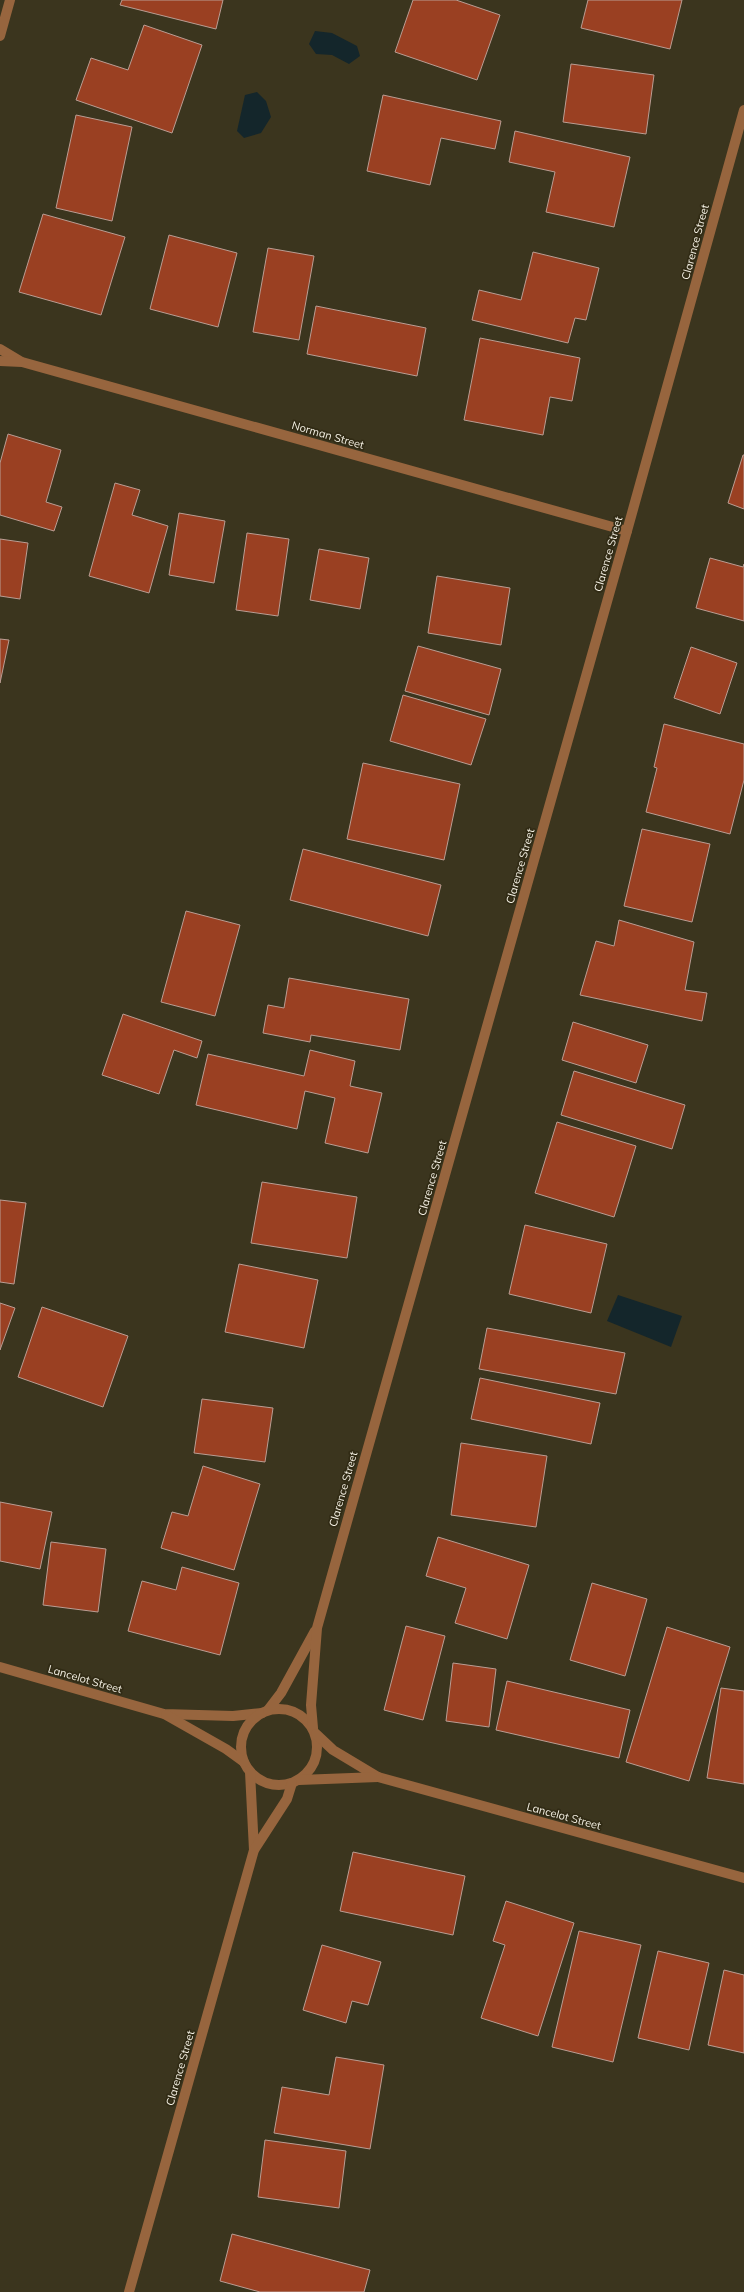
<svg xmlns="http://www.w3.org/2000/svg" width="744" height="2292" font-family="Mulish,sans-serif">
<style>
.water{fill:#14262b}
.building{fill:#9a4022;stroke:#ba9d93}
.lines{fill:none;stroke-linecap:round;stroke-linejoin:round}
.street{stroke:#97653e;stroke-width:10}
.labels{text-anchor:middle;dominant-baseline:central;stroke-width:3.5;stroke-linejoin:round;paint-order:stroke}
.street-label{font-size:11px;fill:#f5f1e4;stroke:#312b15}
</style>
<rect width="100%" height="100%" fill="#3b351e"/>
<g class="water">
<path d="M315,31L332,33L357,46L360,56L349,64L332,55L316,54L309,44Z"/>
<path d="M257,92L266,101L271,117L261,133L244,138L237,131L245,95Z"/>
<path d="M618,1295L682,1316L671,1347L607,1321Z"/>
</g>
<g class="building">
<path d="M122,0H223L216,29L120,5Z"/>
<path d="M413,0H456L500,15L477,80L395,52Z"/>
<path d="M588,0H682L670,49L581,28Z"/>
<path d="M144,25L202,45L172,133L76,100L91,58L128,70Z"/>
<path d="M571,64L654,75L646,134L563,122Z"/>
<path d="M383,95L501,121L495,149L441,138L430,185L367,171Z"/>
<path d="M76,115L132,127L112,221L56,208Z"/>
<path d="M515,131L630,157L614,227L546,212L555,172L509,162Z"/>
<path d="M43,214L125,237L101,315L19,292Z"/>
<path d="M169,235L237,253L218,327L150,309Z"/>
<path d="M268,248L314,256L299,340L253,332Z"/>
<path d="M533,252L599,268L586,320L575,318L568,343L472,320L479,290L521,300Z"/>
<path d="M316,306L426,328L417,376L307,354Z"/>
<path d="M480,338L580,358L572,401L550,397L543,435L464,420Z"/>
<path d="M8,434L61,450L46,502L62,507L54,531L0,515V463Z"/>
<path d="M743,455H744V509L728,503Z"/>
<path d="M115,483L140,490L132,515L168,526L149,593L89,576Z"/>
<path d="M179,513L225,521L214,583L169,575Z"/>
<path d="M247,533L289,539L278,616L236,610Z"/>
<path d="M0,539L28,543L20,599L0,596Z"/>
<path d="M319,549L369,558L360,609L310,600Z"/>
<path d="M710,558L743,567L744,564V621L696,608Z"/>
<path d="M437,576L510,588L501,645L428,633Z"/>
<path d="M0,639L9,640L0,683Z"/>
<path d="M418,646L501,669L489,715L405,691Z"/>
<path d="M691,647L737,663L720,714L674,698Z"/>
<path d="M403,695L486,719L471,765L390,741Z"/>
<path d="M664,724L744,744V780L730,834L646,812L657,768L654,767Z"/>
<path d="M363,763L460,784L444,860L347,839Z"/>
<path d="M642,829L710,844L692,922L624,906Z"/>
<path d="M303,849L441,885L428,936L290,900Z"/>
<path d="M186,911L240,925L215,1016L161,1002Z"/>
<path d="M619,920L694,942L685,990L707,993L702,1021L580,995L596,941L614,946Z"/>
<path d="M289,978L409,999L400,1050L311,1035L310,1042L263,1033L268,1005L284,1008Z"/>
<path d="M123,1014L202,1041L197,1058L174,1050L159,1094L102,1075Z"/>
<path d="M573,1022L648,1045L636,1083L562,1060Z"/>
<path d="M310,1050L355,1061L350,1086L382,1093L368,1153L325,1143L335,1098L305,1091L297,1129L196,1105L208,1054L304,1076Z"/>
<path d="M574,1071L685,1105L672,1149L561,1115Z"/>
<path d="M557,1122L636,1146L614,1217L535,1193Z"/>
<path d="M262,1182L357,1197L347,1258L251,1243Z"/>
<path d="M0,1200L26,1203L14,1284L0,1282Z"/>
<path d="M525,1225L607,1244L591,1313L509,1294Z"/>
<path d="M239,1264L318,1280L304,1348L225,1332Z"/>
<path d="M0,1303L15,1308L0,1350Z"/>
<path d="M42,1307L128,1336L103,1407L18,1377Z"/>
<path d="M487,1328L625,1353L616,1394L479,1369Z"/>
<path d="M480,1378L600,1403L591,1444L471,1419Z"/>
<path d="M202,1399L273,1408L265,1462L194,1453Z"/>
<path d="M461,1443L547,1456L536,1527L451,1515Z"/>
<path d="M203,1466L260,1484L234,1570L161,1548L172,1512L188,1516Z"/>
<path d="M0,1502L52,1512L40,1569L0,1561Z"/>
<path d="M438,1537L529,1565L507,1639L455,1623L466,1588L426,1576Z"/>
<path d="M51,1542L106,1549L98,1612L43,1605Z"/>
<path d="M182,1567L239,1583L220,1655L128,1631L142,1581L176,1590Z"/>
<path d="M592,1583L647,1599L625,1676L570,1660Z"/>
<path d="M406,1626L445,1636L423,1720L384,1710Z"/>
<path d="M667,1627L730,1647L689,1781L626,1762Z"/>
<path d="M453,1663L496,1669L489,1727L446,1721Z"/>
<path d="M507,1681L630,1710L619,1758L496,1730Z"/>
<path d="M721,1688L744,1691V1784L707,1778Z"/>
<path d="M353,1852L465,1876L453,1935L340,1911Z"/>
<path d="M506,1901L574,1923L538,2036L481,2018L505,1945L493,1941Z"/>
<path d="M579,1931L641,1945L613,2062L552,2047Z"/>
<path d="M322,1945L381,1962L368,2005L352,2001L346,2023L303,2010Z"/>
<path d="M658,1951L709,1963L689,2050L638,2038Z"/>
<path d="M724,1970L744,1975V2053L708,2045Z"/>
<path d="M336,2057L384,2065L370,2149L274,2133L282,2087L329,2095Z"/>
<path d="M265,2140L346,2151L339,2208L258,2197Z"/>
<path d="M232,2234L370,2270L364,2292H260L220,2281Z"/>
</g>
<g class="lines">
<g class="street">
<path d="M0,36L10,0"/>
<path d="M0,349L20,361"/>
<path d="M0,361L22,362L627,531"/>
<path d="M0,1667L164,1714L233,1716L262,1713"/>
<circle cx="279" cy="1747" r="38"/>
<path d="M268,1710L281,1693L315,1631"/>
<path d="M166,1715L226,1749L244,1762"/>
<path d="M313,1728L311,1705L317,1628L627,531L744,110"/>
<path d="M316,1734L333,1750L378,1777L744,1878"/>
<path d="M250,1772L254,1850"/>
<path d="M299,1780L378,1777"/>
<path d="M129,2292L254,1850L287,1799L292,1783"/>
</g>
</g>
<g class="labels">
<g class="street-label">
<text transform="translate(695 242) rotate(-75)">Clarence Street</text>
<text transform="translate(328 435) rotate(16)">Norman Street</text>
<text transform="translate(608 554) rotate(-74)">Clarence Street</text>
<text transform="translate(520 866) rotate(-74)">Clarence Street</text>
<text transform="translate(432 1178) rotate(-74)">Clarence Street</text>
<text transform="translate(343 1489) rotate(-74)">Clarence Street</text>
<text transform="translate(85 1679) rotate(16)">Lancelot Street</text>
<text transform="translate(564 1816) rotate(15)">Lancelot Street</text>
<text transform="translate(180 2068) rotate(-74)">Clarence Street</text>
</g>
</g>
</svg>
